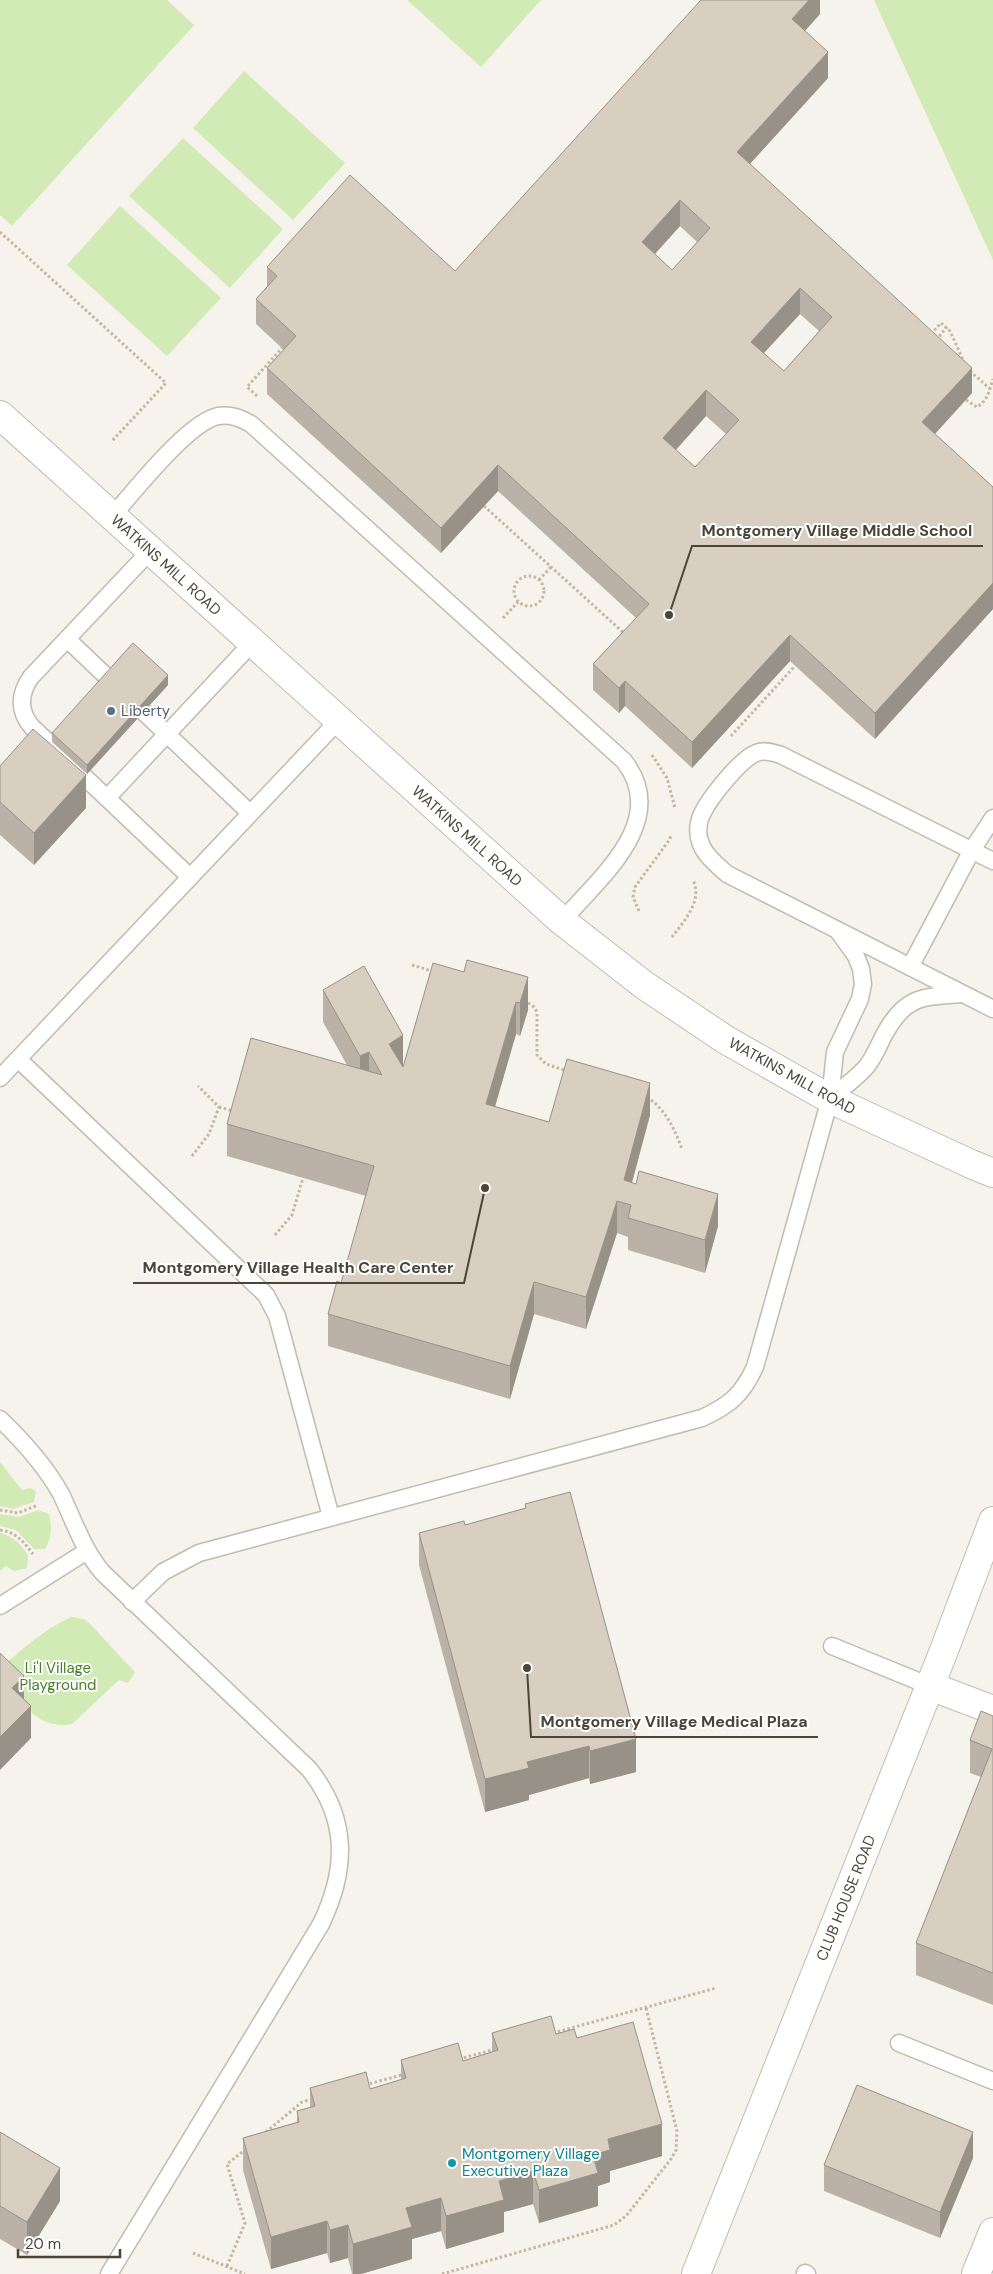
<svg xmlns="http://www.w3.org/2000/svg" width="993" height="2274" font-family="'DM Sans',sans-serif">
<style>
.green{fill:#d2eab5}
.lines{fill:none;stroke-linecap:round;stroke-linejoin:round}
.service-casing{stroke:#c2bbae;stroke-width:19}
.minor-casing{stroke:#c2bbae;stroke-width:30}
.tertiary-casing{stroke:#c2bbae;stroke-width:30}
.path{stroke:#c4b79f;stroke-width:3;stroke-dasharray:2.5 2.5;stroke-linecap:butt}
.service{stroke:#fff;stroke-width:16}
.minor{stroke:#fff;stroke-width:28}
.tertiary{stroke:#fff;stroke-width:28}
.wall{fill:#bab2a6;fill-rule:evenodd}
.shaded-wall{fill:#979187}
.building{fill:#d8cfc1;stroke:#979187;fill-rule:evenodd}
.service-dot{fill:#5c6f8a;stroke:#fff;stroke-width:2}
.culture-dot{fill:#0f9aa8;stroke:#fff;stroke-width:2}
.labels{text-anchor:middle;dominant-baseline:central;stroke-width:4;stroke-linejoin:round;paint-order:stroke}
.street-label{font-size:15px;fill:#4b4439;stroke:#fff}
.service-label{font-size:15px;fill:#4e5e75;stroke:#fff;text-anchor:start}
.park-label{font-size:15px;fill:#4a7f2a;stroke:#fff}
.culture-label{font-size:15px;fill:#0d838f;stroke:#fff;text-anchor:start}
.leader{fill:none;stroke:#4b4439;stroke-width:2}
.callout-dot{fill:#4b4439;stroke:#fff;stroke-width:2}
.callout-label{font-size:16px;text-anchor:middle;font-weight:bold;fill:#4b4439;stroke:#fff;stroke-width:4;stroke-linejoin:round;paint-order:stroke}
</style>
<rect width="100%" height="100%" fill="#f6f3ec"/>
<g class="green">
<path d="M0,0H167L194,25L12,226L0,215Z"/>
<path d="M407,0H541L481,67Z"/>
<path d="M874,0H993V260Z"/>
<path d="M244,71L345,163L293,220L193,128Z"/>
<path d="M183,138L283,229L230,288L129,196Z"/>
<path d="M120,206L221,298L167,356L67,265Z"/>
<path d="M0,1462L22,1490L30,1488L36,1491L34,1502L13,1509L0,1506Z"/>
<path d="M38,1510L49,1514C52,1526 52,1538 45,1549H34L16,1530L0,1526V1514L19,1517Z"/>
<path d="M0,1533C13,1536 21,1544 28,1555L27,1568L14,1571L6,1566L0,1571Z"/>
<path d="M71,1617L84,1619L90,1624L135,1672L128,1683L119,1680L72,1724C33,1731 18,1696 0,1668C22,1650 44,1629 71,1617Z"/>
</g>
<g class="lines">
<defs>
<g id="service">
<path d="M112,516C135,491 187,423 218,416C231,414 240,418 251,424L624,761C671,821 599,878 562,921"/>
<path d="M150,551L31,677C19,694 18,711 32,727L190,877"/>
<path d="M67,639L250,813"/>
<path d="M107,798L252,643"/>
<path d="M993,861L781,755C774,753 766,750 759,752C742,756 709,799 702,814C698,822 697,833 700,841C703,854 717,865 727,874L993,1009"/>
<path d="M910,967L972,850L993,818"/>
<path d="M18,1059L266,1295L277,1316L331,1517"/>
<path d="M0,1078L338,721"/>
<path d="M830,1099C842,1088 857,1078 867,1066C874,1057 879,1045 884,1035C905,996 921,997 962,994"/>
<path d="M0,1419C24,1442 45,1465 61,1494C74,1521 83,1549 102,1572L309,1769C348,1818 348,1868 321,1924L109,2274"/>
<path d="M132,1602L163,1572L199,1553L702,1418C730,1405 742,1395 755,1367L830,1099L835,1052L860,999L863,984L861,969L856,956L838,931"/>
<path d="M0,1606L87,1551"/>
<path d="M832,1646L930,1686"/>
<path d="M899,2043L993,2081"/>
<path d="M805,2273L807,2274"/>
</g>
<g id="minor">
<path d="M930,1686L993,1710"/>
<path d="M976,2274L993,2232"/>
</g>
<g id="tertiary">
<path d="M0,415L562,921L644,985L726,1040L830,1099L971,1164L993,1173"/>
<path d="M696,2274L943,1653L993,1521"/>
</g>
</defs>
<use href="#service" class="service-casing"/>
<use href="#minor" class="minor-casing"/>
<use href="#tertiary" class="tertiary-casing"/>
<g class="path">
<path d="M0,232L166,383L111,442"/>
<path d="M931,334L941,323L950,331L964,362"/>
<path d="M936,340L947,327"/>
<path d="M970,371L990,389"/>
<path d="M257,396L247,387L282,348"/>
<path d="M966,400L977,407C987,402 990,389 993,379"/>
<path d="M484,506L626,635"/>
<circle cx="529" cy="591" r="15"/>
<path d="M539,580L551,567"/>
<path d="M503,618L518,602"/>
<path d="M731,736L795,666"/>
<path d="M652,755L667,778L675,808"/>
<path d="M639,911L633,897L635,887L670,839L671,834"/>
<path d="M672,937C684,921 703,901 693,880"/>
<path d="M412,965L435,972"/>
<path d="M524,1000L534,1007L537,1012V1055L546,1064L567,1071"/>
<path d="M647,1097C666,1110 674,1128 682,1149"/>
<path d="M219,1107L233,1111"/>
<path d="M192,1156L209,1134L219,1107L198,1086"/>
<path d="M275,1235L292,1215L303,1178"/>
<path d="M0,1510L18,1513L38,1505"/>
<path d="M0,1530C16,1532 24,1542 33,1554"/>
<path d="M553,2033L716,1988"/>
<path d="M459,2059L496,2049"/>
<path d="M365,2085L405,2074"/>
<path d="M266,2132L302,2102L313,2099"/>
<path d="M193,2253L245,2274"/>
<path d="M227,2266L245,2223L227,2164L246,2149"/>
<path d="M442,2274L614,2225L626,2216L671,2159L676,2150L677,2131L646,2008"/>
</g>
<use href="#service" class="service"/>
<use href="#minor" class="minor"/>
<use href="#tertiary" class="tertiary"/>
</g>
<g class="wall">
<path d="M820,0V14L805,31L828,78L750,164L972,393L935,434L993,487V609L875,739L790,661L692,768L625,706L619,713L593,690V664L636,618L498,491L441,553L267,394V368L284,350L256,324V299L267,287V267L455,271ZM680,226L697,242L672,270L655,254ZM800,314L819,331L784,371L764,353ZM706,416L726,434L695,467L676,450Z"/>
<path d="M168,685L87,774L52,742V733Z"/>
<path d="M0,766L86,808L34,865L0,835Z"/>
<path d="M464,972L528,977V1010L520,1036L516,1034L495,1107L549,1122L650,1115L632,1183L718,1226L705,1273L628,1250V1237L617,1233L586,1329L534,1314L510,1399L328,1346V1314L341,1283L366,1196L227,1156V1124L347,1065L323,1022V990L403,1065Z"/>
<path d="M525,1504L636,1772L590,1784L589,1778L529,1795V1800L485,1812L419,1565V1533L465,1525L525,1509Z"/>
<path d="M993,1716V2005L916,1975V1943L981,1777L970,1773V1740Z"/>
<path d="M492,2033L556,2034L577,2038L662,2156L610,2171V2182L598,2186V2206L539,2223L533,2204L504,2212V2232L446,2249L441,2231L412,2239V2259L361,2274H352L348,2258L330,2263L327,2253L271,2269L243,2170V2138L297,2122V2111L310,2108V2088L370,2089L401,2080V2060L463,2061L492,2052Z"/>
<path d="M0,2132L60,2201L27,2255L0,2239Z"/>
<path d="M973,2158L940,2238L824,2191V2165Z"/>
</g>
<g class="shaded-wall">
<path d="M809,0H820V14L792,45V19Z"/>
<path d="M828,52V78L737,178V152Z"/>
<path d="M680,200V226L642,268V242Z"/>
<path d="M800,288V314L751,367V342Z"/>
<path d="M972,368V393L922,448V422Z"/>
<path d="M706,390V416L663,464V438Z"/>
<path d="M498,465V491L441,553V528Z"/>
<path d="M993,583V609L875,739V713Z"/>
<path d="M790,635V661L692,768V742Z"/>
<path d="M168,675V685L87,774V765Z"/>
<path d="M625,681V706L619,713V688Z"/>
<path d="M86,775V808L34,865V833Z"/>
<path d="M528,977V1010L520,1036V1003Z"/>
<path d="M516,1002V1034L486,1137V1104Z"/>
<path d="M403,1035V1068L389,1044Z"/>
<path d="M369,1052V1085L360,1089V1056Z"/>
<path d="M650,1083V1115L626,1204L624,1180Z"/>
<path d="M718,1194V1226L705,1273V1240Z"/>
<path d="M617,1201V1233L586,1329V1297Z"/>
<path d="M534,1282V1314L510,1399V1366Z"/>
<path d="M24,1676V1709L12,1688Z"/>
<path d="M31,1706V1738L0,1770V1737Z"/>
<path d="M636,1739V1772L590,1784V1751Z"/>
<path d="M589,1746V1778L529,1795V1800L485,1812V1779L527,1762Z"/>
<path d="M662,2124V2156L610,2171V2182L598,2186V2206L539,2223V2190L593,2155L608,2139Z"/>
<path d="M973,2132V2158L940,2238V2212Z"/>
<path d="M60,2168V2201L27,2255V2222Z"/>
<path d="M533,2171V2204L504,2212V2232L446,2249V2216L499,2181Z"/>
<path d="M441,2198V2231L412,2239V2259L361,2274H353V2244L406,2208Z"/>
<path d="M327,2221V2253L271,2269V2237Z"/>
<path d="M348,2225V2258L330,2263V2230Z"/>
</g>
<g class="building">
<path d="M701,0H809L792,19L828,52L737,152L972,368L922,422L993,487V583L875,713L790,635L692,742L625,681L619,688L593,664L649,604L498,465L441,528L267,368L296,336L256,299L277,276L267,267L350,175L455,271ZM680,200L710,228L672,270L642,242ZM800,288L832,317L784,371L751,342ZM706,390L739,420L695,467L663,438Z"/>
<path d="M133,643L168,675L87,765L52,733Z"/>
<path d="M33,729L86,775L34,833L0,802V766Z"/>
<path d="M467,960L528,977L520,1003L516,1002L486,1104L549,1122L567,1059L650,1083L624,1180L636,1184L639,1171L718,1194L705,1240L628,1218L631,1205L617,1201L586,1297L534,1282L510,1366L328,1314L337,1281L341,1283L374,1166L227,1124L251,1038L382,1075L369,1052L360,1056L323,990L364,966L403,1035L389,1044L403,1067L433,963L464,972Z"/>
<path d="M570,1492L636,1739L590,1751L589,1746L527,1762L529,1768L485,1779L419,1533L464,1521L465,1525L526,1508L525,1504Z"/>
<path d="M0,1653L24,1676L12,1688L31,1706L0,1737Z"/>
<path d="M981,1711L993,1716V1973L916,1943L992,1749L970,1740Z"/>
<path d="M551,2016L556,2034L574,2029L577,2038L633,2022L662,2124L608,2139L610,2150L593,2155L598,2173L539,2190L533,2171L499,2181L504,2200L446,2216L441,2198L406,2208L412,2227L353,2244L348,2225L330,2230L327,2221L271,2237L243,2138L299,2122L297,2111L315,2106L310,2088L366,2072L370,2089L406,2078L401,2060L458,2043L463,2061L498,2050L492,2033Z"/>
<path d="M857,2085L973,2132L940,2212L824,2165Z"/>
<path d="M0,2132L60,2168L27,2222L0,2206Z"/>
</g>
<circle class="service-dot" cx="111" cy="711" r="5"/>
<circle class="culture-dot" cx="452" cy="2163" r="5"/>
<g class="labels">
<g class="street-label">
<text transform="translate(166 565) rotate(42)">WATKINS MILL ROAD</text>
<text transform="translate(467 836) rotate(42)">WATKINS MILL ROAD</text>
<text transform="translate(792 1076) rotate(29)">WATKINS MILL ROAD</text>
<text transform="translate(846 1898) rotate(-68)">CLUB HOUSE ROAD</text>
</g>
<g class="service-label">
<text x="121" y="711">Liberty</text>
</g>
<g class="park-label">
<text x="58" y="1668">Li'l Village<tspan x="58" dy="17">Playground</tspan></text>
</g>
<g class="culture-label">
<text x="462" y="2154">Montgomery Village<tspan x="462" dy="17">Executive Plaza</tspan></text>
</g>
</g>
<path class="leader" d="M669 615L692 546H983M485 1188L464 1283H133M527 1668L531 1737H818"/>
<g class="callout-dot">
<circle cx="669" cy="615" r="5"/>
<circle cx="485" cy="1188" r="5"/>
<circle cx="527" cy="1668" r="5"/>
</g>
<g class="callout-label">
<text x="837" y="536">Montgomery Village Middle School</text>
<text x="298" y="1273">Montgomery Village Health Care Center</text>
<text x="674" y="1727">Montgomery Village Medical Plaza</text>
</g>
<path d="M18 2249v8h102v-8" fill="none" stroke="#4b4439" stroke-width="2.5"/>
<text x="25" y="2249" font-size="15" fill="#4b4439" stroke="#ffffff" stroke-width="4" paint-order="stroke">20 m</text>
</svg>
